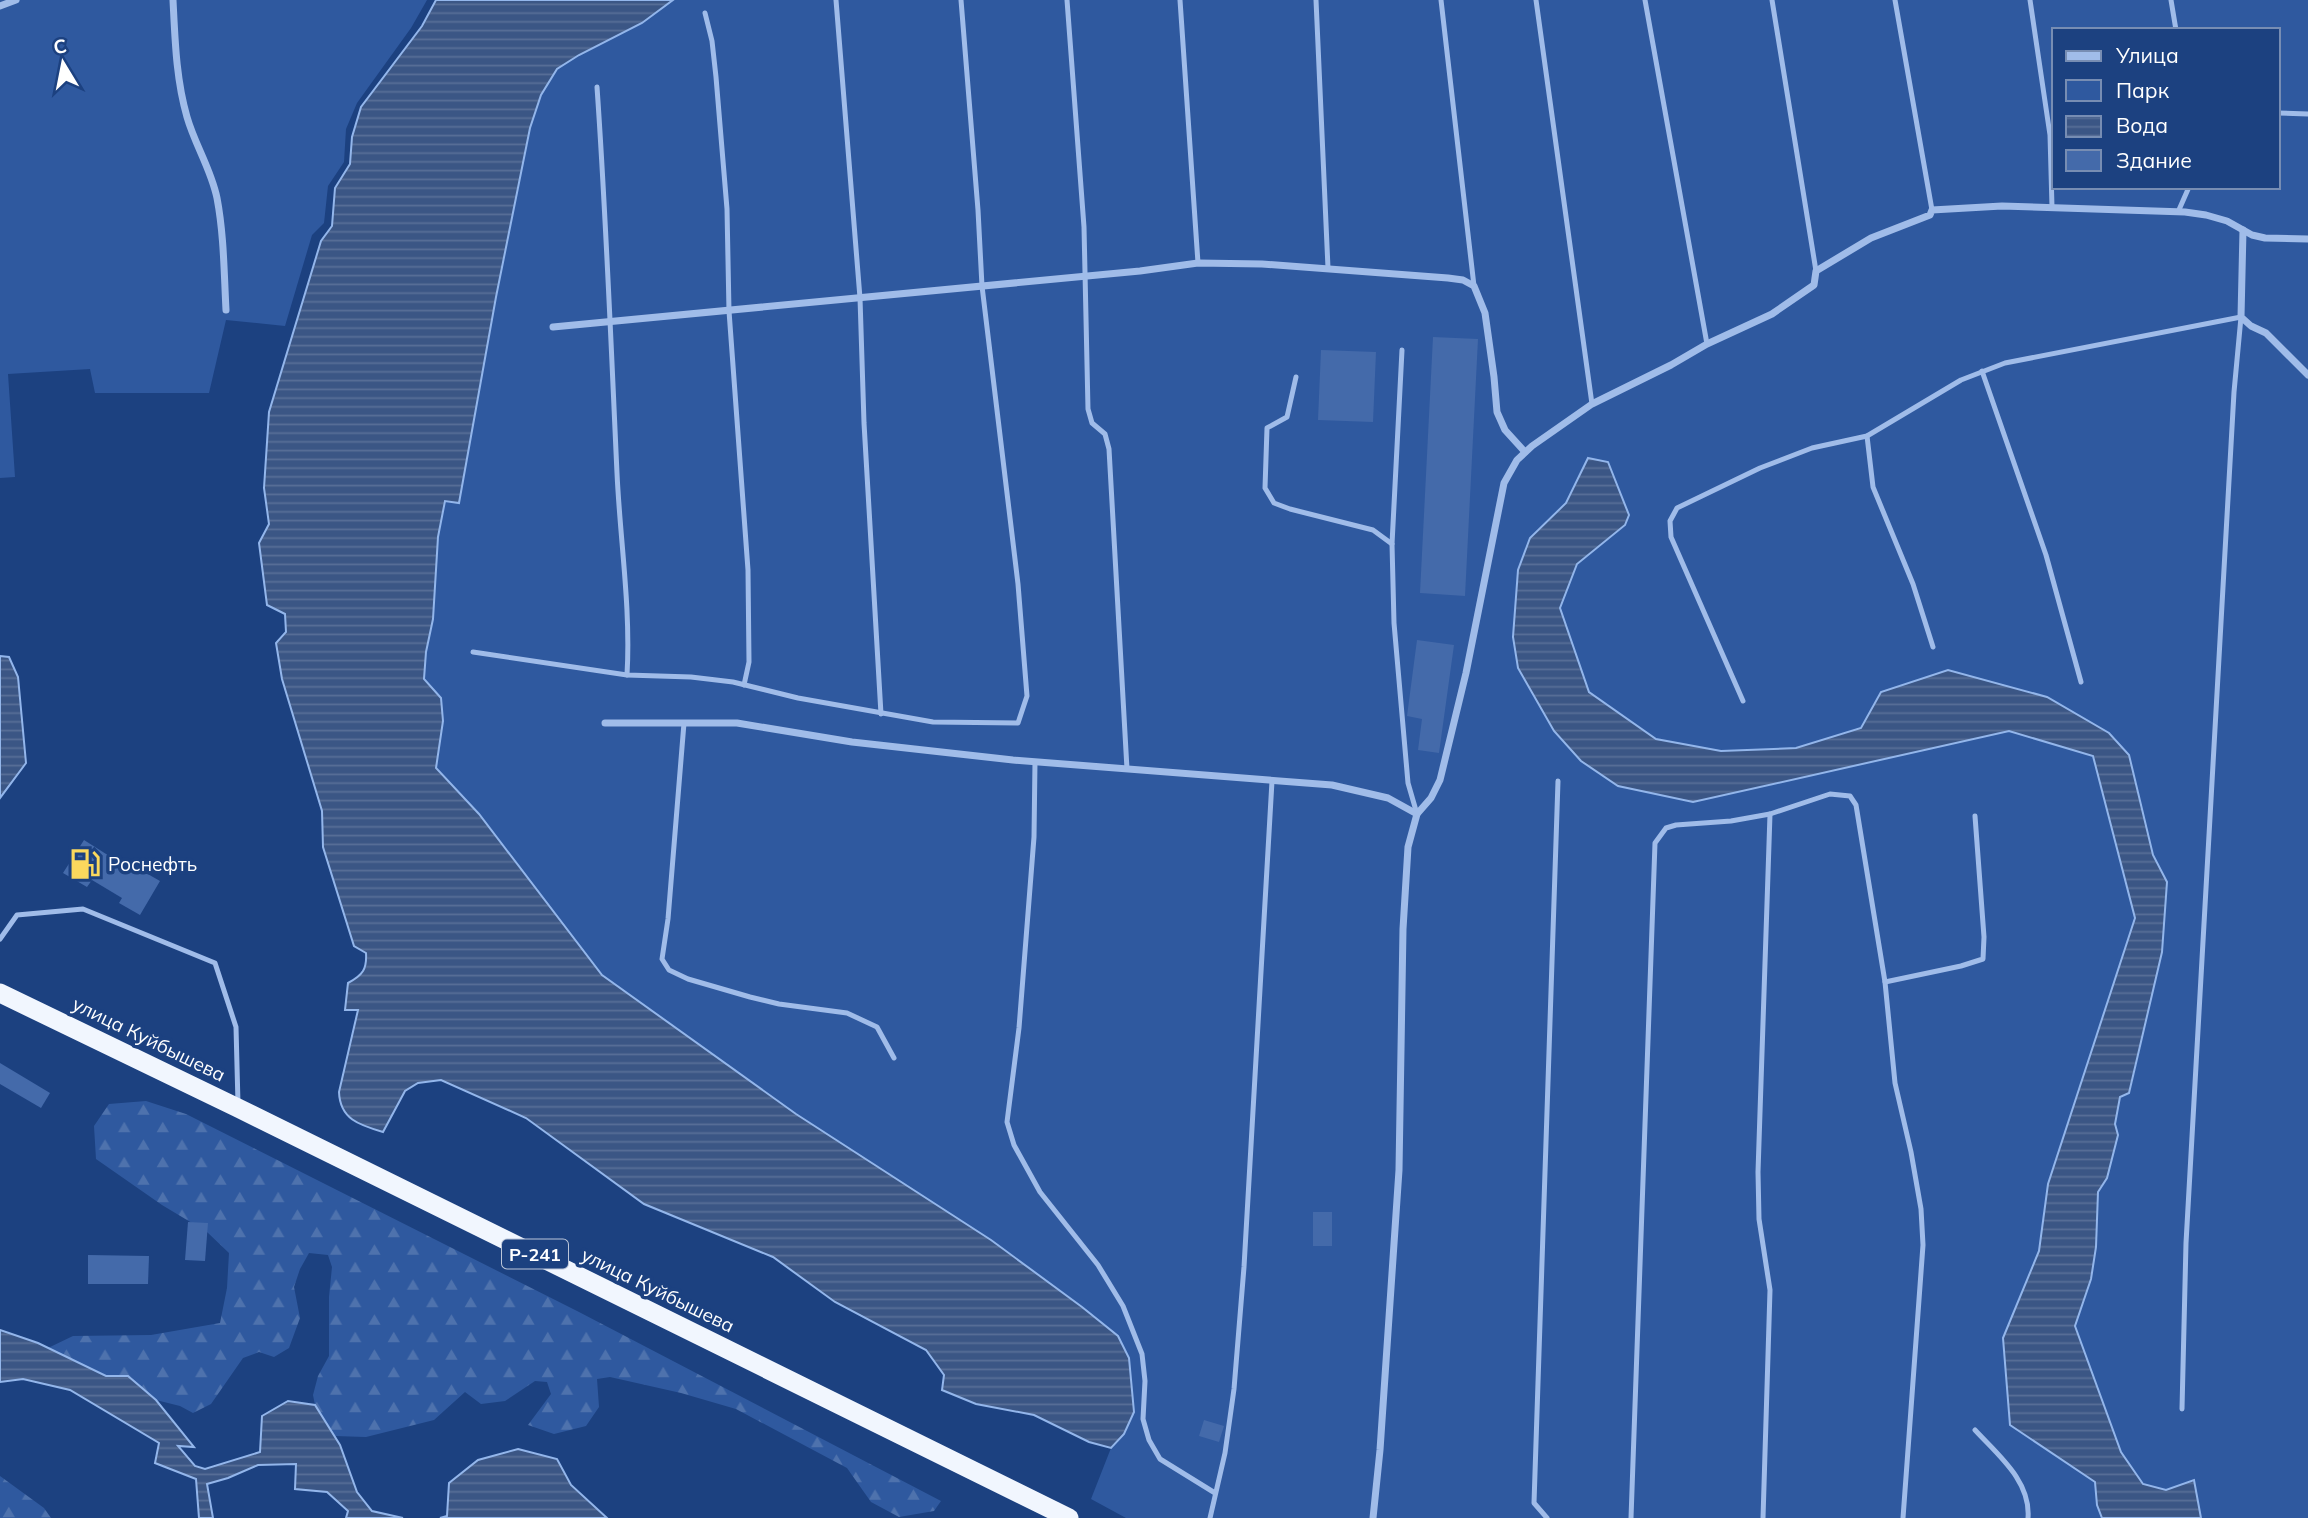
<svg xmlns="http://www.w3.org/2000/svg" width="2308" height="1518" font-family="Mulish,sans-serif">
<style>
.green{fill:#2f599f;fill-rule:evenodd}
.forest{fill:url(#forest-firs)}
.water{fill:url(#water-rules);stroke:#93b6eb;stroke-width:2}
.building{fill:#446aaa}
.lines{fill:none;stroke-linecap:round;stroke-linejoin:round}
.service{stroke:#a0bce9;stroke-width:5}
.minor{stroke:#a0bce9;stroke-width:7}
.trunk{stroke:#f1f6fe;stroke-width:19}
.labels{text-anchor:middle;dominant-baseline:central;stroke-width:7;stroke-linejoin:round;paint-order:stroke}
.shield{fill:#1c4180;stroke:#bbc6d9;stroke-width:2}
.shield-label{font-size:18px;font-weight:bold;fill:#fff}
.poi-label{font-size:19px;fill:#fff;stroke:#1c4180;text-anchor:start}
.street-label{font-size:19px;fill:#fff;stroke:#1c4180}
</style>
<defs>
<pattern id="forest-firs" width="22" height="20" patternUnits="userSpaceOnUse" patternTransform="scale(1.75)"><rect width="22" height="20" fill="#2f599f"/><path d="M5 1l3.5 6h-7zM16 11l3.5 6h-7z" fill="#4e72ad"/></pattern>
<pattern id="water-rules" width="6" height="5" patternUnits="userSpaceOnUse" patternTransform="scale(1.75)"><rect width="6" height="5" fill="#3b5685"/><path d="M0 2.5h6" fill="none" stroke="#586f97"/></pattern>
</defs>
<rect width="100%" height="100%" fill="#1c4180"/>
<g class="green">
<path d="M0,0H427L411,28L357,103L346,129L344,162L328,186L324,223L312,235L285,326L226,320L209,393H95L90,369L8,374L15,477L0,478Z"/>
<path d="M673,0H2308V1518H2201L2193,1480L2166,1490L2143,1484L2121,1452L2075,1326L2091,1279L2096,1247L2098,1192L2107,1178L2118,1136L2115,1124L2120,1097L2130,1092L2162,952L2167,882L2153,855L2129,755L1882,692L1861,728L1796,748L1721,751L1656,739L1589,692L1560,608L1577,564L1625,525L1588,459L1566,503L1530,538L1517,604L1513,637L1693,802L2009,731L2093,756L2135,918L2048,1184L2039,1251L2003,1338L2010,1425L2095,1482L2097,1505L2102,1518H1126L1091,1499L1111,1448L1124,1434L1118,1336L1082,1307L991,1240L796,1114L602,975L479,814L436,768L443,721L424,679L426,652L433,619L438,537L445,501L459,503L496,297L530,128L541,95L557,69L579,55L642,23ZM2054,30H2278V187H2054Z"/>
</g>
<g class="forest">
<path d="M146,1101L186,1114L579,1312L941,1501L934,1511L899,1517L871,1502L847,1468L736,1409L681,1393L610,1377L597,1379L599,1407L586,1426L554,1434L528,1425L551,1394L547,1382L535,1381L505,1401L481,1404L465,1392L434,1420L366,1437L335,1436L315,1405L313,1395L318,1376L329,1356V1297L332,1267L328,1255L309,1253L300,1269L294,1287L300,1318L289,1348L274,1357L259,1352L243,1358L211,1404L193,1413L180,1406L156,1400L128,1376H106L48,1348L73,1336L151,1335L220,1323L227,1288L229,1253L207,1232L162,1205L96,1159L94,1126L109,1104Z"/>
<path d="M0,1476L44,1508L51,1518H0Z"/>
</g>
<g class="water">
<path d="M436,0H673L642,23L579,55L557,69L541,95L530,128L496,297L459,503L445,501L438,537L433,619L426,652L424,679L441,698L443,721L436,768L479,814L602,975L796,1114L991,1240L1082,1307L1118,1336L1129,1358L1134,1412L1124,1434L1111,1448L1089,1442L1034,1415L976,1404L942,1390L944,1375L926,1350L835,1302L773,1257L644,1204L526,1118L441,1080L418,1083L405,1091L383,1132C359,1125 340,1119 339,1092L358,1010H345L348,983C363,975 367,969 366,953L354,946L323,847L322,811L282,679L276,643L286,632L285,614L267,605L259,543L269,524L264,488L269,412L321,241L332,226L335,188L350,164L352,137L361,107L422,26Z"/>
<path d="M1588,458L1608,462L1629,515L1625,525L1577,564L1560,608L1589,692L1656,739L1721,751L1796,748L1861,728L1881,692L1948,670L2047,697L2109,733L2129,755L2153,855L2167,882L2162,952L2129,1093L2120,1097L2115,1124L2118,1135L2107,1178L2098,1192L2096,1247L2091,1279L2075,1326L2121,1452L2143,1484L2166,1490L2194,1480L2201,1518H2102L2097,1505L2095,1482L2010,1425L2003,1338L2039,1251L2048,1184L2135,918L2093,756L2009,731L1693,802L1618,786L1581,761L1554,731L1518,668L1513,637L1518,570L1530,538L1566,503Z"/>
<path d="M0,656L9,657L18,677L26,763L0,798Z"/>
<path d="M0,1330L38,1343L106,1376H128L156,1400L194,1447L178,1446L195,1466L205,1469L260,1452L262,1416L288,1401L315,1405L340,1445L357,1492L372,1511L403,1518H346L348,1511L327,1492L295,1489L296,1464L258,1465L228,1478L207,1484L213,1518H199L196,1479L155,1463L159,1443L70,1390L23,1379L0,1382Z"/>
<path d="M518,1449L557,1459L571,1485L607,1518H440L447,1516L449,1483L478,1460Z"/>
</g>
<g class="building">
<path d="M1433,337L1478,339L1465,596L1420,593Z"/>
<path d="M1321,350L1376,352L1373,422L1318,420Z"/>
<path d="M1417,640L1454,645L1439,753L1418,750L1422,719L1407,716Z"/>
<path d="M84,840L136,873L139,869L160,881L140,915L119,903L122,898L92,880L87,887L63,873Z"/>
<path d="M0,1063L50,1093L41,1108L0,1084Z"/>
<rect x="1313" y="1212" width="19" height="34"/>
<path d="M188,1222L208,1223L205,1261L185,1260Z"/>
<path d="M88,1255L149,1256L148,1284H88Z"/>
<path d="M1204,1420L1224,1426L1219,1442L1199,1436Z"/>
</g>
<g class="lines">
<g class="service">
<path d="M836,0L860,298L864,423L881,714"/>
<path d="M1067,0L1084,227L1088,409L1092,423L1105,434L1109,449L1127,769"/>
<path d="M1180,0L1198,263"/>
<path d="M1316,0L1328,268"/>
<path d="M1441,0L1474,286"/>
<path d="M1536,0L1592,404"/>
<path d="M1645,0L1707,344"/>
<path d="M1772,0L1816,271"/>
<path d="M1895,0L1932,210"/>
<path d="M2030,0L2050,135L2052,207"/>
<path d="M2171,0L2176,30"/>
<path d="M705,13L712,41L716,77L727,209L729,311L748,570L749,662L744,685"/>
<path d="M597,87C606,215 611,344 617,473C620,540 631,608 627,675"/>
<path d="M2278,113L2308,114"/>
<path d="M2178,212L2189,187"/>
<path d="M1402,350L1392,544L1394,623L1408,783L1417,814"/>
<path d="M1982,371L2046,555L2081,682"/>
<path d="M1296,377L1287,417L1267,428L1265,488L1274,503L1290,509L1373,530L1392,544"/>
<path d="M1867,436L1873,487L1913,584L1933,647"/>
<path d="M473,652L627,675L691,677L733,682L798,698L933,722L1018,723L1027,696L1018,584L982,286L978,210L961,0"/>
<path d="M1743,701L1671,537L1670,521L1677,508L1760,468L1812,448L1867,436L1961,380L2005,363L2241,317L2234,392L2186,1243L2182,1409"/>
<path d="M684,723L668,919L662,959L669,970L688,979L750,997L779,1004L847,1013L877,1027L894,1058"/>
<path d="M1035,762L1034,837L1019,1028L1007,1122L1014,1145L1040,1192L1098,1265L1123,1306L1142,1354L1145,1381L1143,1419L1149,1440L1160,1459L1215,1493"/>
<path d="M0,939L17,915L83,909L215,963L236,1027L238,1104"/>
<path d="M1885,982L1961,966L1983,959L1984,937L1975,816"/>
<path d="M1975,1430C1998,1455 2031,1481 2028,1518"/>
<path d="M1210,1518L1225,1453L1234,1389L1244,1267L1272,781"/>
<path d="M1547,1518L1534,1503L1558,781"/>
<path d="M1631,1518L1655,843L1666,828L1676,825L1731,821L1770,814L1830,794L1850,796L1856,805L1885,982L1895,1083L1911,1152L1921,1209L1923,1245L1903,1518"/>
<path d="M1763,1518L1770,1290L1759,1219L1758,1172L1770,814"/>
</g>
<g class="minor">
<path d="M173,0C175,39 176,79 187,117C195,145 211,169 217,198C224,235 224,273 226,310"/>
<path d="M0,6L16,0"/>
<path d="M2243,230L2241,317L2251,326L2266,333L2308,375"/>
<path d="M553,327L1140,271L1198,263L1262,264L1448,278L1463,280L1474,286L1485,313L1494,377L1497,412L1505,430L1525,452"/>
<path d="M605,723H737L852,742L1013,760L1332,785L1388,798L1417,814"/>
<path d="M1373,1518L1380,1450L1399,1170L1403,929L1408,847L1417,814L1431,798L1440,780L1466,673L1504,483L1517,460L1532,446L1592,404L1671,365L1707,344L1772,314L1814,285L1816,271L1871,238L1930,215L1932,210L2002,206L2185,212L2206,215L2227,221L2252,235L2265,238L2308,239"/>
</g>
<path class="trunk" d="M0,993L238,1108L1069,1518"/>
</g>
<defs>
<symbol id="fuel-bare" viewBox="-9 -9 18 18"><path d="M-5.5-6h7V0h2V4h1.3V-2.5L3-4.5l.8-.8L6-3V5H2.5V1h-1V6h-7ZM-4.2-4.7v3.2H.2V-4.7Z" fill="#fad85d" stroke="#1c4180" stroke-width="2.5" paint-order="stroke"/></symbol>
</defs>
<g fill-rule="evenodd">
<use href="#fuel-bare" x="63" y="842" width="44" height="44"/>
</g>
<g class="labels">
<rect class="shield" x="502" y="1239.5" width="66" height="29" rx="5"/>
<g class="shield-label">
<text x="535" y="1254">Р-241</text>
</g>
<g class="poi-label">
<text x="108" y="864">Роснефть</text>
</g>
<g class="street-label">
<text transform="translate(149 1039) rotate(26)">улица Куйбышева</text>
<text transform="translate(658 1290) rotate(26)">улица Куйбышева</text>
</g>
</g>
<rect x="2052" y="28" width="228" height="161" fill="#1c4180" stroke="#778db3" stroke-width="2"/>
<rect x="2066" y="51" width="35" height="10" fill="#a0bce9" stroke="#778db3" stroke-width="2"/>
<text x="2116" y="63" font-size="21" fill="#ffffff">Улица</text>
<rect x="2066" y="80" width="35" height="21" fill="#2f599f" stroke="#778db3" stroke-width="2"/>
<text x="2116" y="98" font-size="21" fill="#ffffff">Парк</text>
<rect x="2066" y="116" width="35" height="21" fill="url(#water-rules)" stroke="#778db3" stroke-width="2"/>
<text x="2116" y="133" font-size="21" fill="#ffffff">Вода</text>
<rect x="2066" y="150" width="35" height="21" fill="#446aaa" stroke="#778db3" stroke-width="2"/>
<text x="2116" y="168" font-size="21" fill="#ffffff">Здание</text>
<g transform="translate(63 63) rotate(350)" stroke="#1c4180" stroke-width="5" paint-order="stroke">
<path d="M0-5L12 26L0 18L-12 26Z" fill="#ffffff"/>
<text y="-10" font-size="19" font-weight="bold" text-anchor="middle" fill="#ffffff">С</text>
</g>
</svg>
